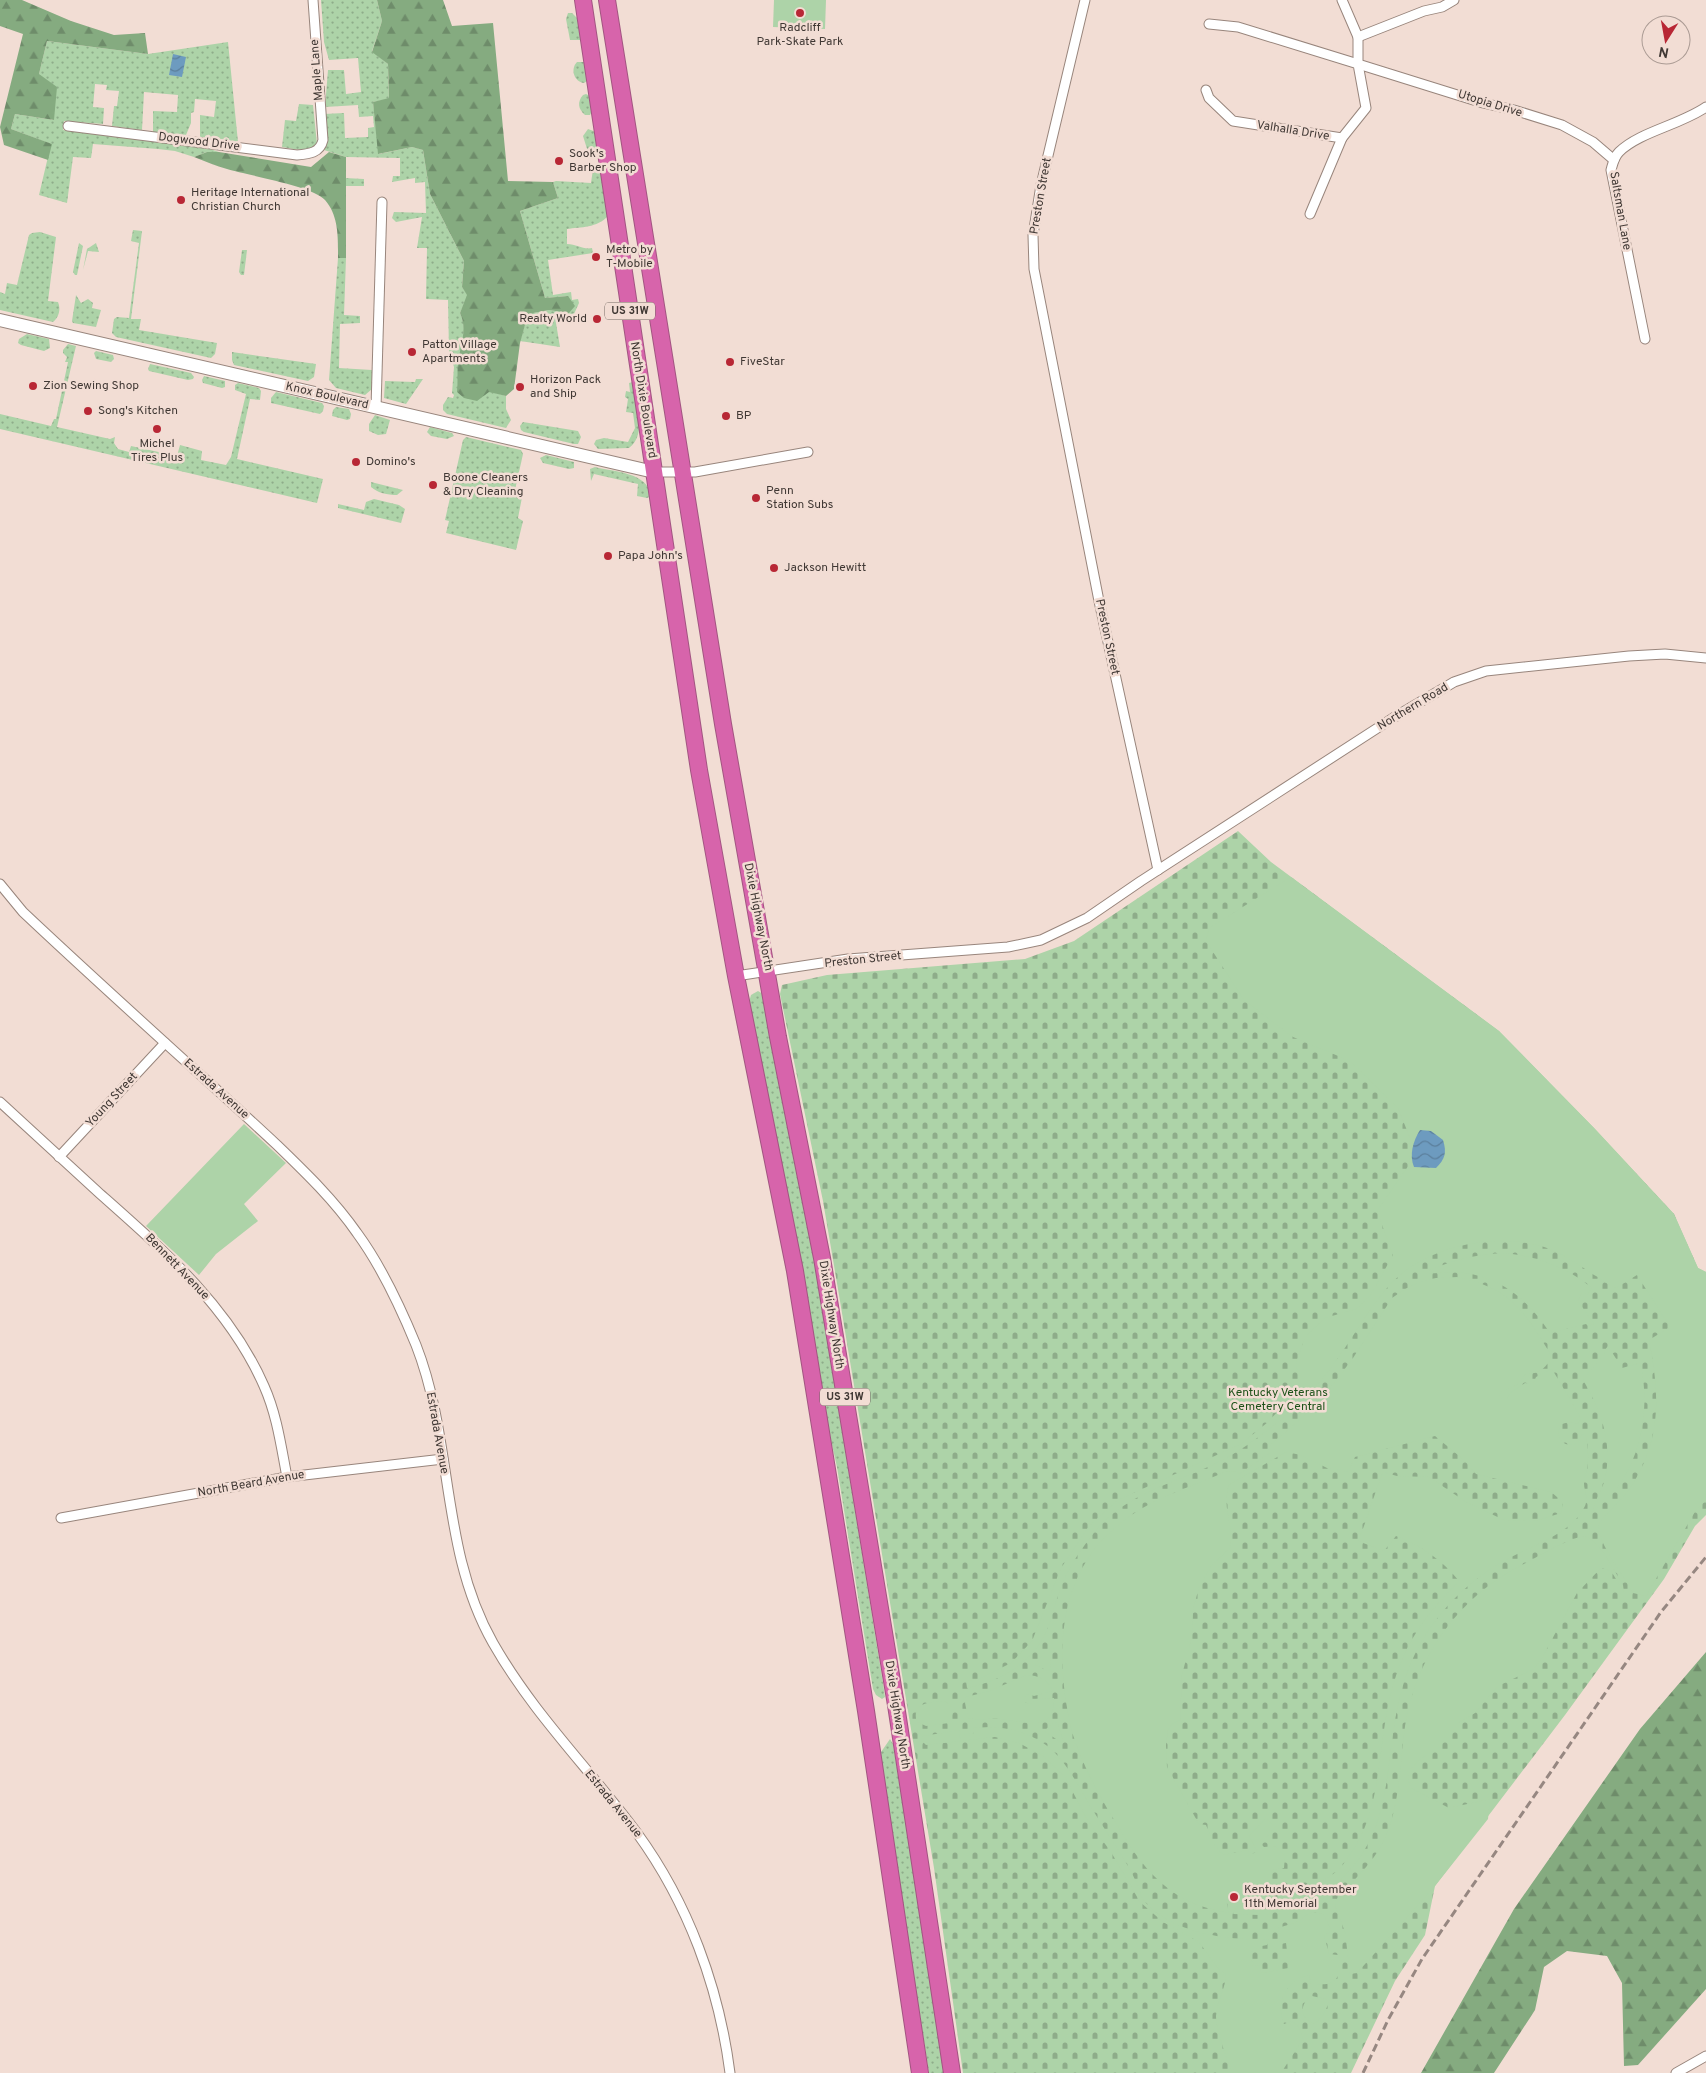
<svg xmlns="http://www.w3.org/2000/svg" width="1706" height="2073" font-family="Overpass,sans-serif">
<style>
.grass{fill:url(#grass-dots)}
.forest{fill:url(#forest-firs)}
.cemetery{fill:url(#cemetery-stones)}
.park{fill:#add3a8;fill-rule:evenodd}
.water{fill:url(#water-waves)}
.lines{fill:none;stroke-linecap:round;stroke-linejoin:round}
.street-casing{stroke:#98857c;stroke-width:11}
.secondary-casing{stroke:#98857c;stroke-width:14}
.highway-casing{stroke:#a25581;stroke-width:18}
.street{stroke:#fff;stroke-width:9}
.secondary{stroke:#fff;stroke-width:12}
.highway{stroke:#d764ab;stroke-width:16}
.rail{stroke:#968781;stroke-width:3;stroke-dasharray:8 4;stroke-linecap:butt}
.poi-dot{fill:#b82735;stroke:#f2ddd4;stroke-width:2}
.labels{text-anchor:middle;dominant-baseline:central;stroke-width:5;stroke-linejoin:round;paint-order:stroke}
.shield{fill:#f2ddd4;stroke:#756a64;stroke-width:1}
.shield-label{font-size:11px;font-weight:bold;fill:#403834}
.poi-label{font-size:12px;fill:#403834;stroke:#f2ddd4;text-anchor:start}
.street-label{font-size:12px;fill:#403834;stroke:#f2ddd4}
.park-label{font-size:12px;fill:#1e521a;stroke:#f2ddd4}
</style>
<defs>
<pattern id="grass-dots" width="8" height="8" patternUnits="userSpaceOnUse" patternTransform="scale(1.25)"><rect width="8" height="8" fill="#add3a8"/><path d="M2 2h.1M6 6h.1" fill="none" stroke="#8eac8a" stroke-width="1.8" stroke-linecap="round"/></pattern>
<pattern id="forest-firs" width="22" height="20" patternUnits="userSpaceOnUse" patternTransform="scale(1.25)"><rect width="22" height="20" fill="#85ab80"/><path d="M5 1l3.5 6h-7zM16 11l3.5 6h-7z" fill="#6e8c6a"/></pattern>
<pattern id="cemetery-stones" width="16" height="16" patternUnits="userSpaceOnUse" patternTransform="scale(1.25)"><rect width="16" height="16" fill="#add3a8"/><path d="M2 7V4a2 2 0 0 1 4 0v3zM10 15v-3a2 2 0 0 1 4 0v3z" fill="#8eac8a"/></pattern>
<pattern id="water-waves" width="16" height="10" patternUnits="userSpaceOnUse" patternTransform="scale(1.25)"><rect width="16" height="10" fill="#6d9bbf"/><path d="M0 5q4-4 8 0t8 0" fill="none" stroke="#5b7f9c"/></pattern>
</defs>
<rect width="100%" height="100%" fill="#f2ddd4"/>
<g class="grass">
<path d="M321,0H377L382,21L372,51L388,64L389,99L373,102L379,154L412,147L423,150L430,194L464,261L462,287L468,295L460,313C468,329 462,345 458,362L489,391L506,396V409L511,420L506,428L447,414L443,410V405L448,397L453,398L454,395L452,393L454,367L449,351L448,300L426,299L427,248H417L422,217L396,222L392,218L394,212L426,213L425,182L415,183V178L392,182L393,176H400V158L346,157L324,150L327,143L324,114L344,113L345,138L368,137V128L374,127L373,116L359,117L358,105L325,107L328,70H344L346,94L361,92L358,58L329,60L324,42Z"/>
<path d="M568,13H572L578,19L582,39L580,40H570L566,19Z"/>
<path d="M47,41L148,54L228,42L238,142L200,137V115L214,117L216,101L195,99L194,112L191,113V123L186,135L153,132V111L177,112L178,95L144,92L142,130L112,126L114,106H117L119,91L106,90L107,85L95,84L93,107L104,108L103,124L64,121L63,130L204,147L219,152H207L194,157L175,151L158,149L93,144L91,158L73,157L67,203L39,195L51,144L11,129L15,114L54,120L39,74Z"/>
<path d="M577,62H585L587,81L584,83C574,82 570,69 577,62Z"/>
<path d="M586,94L590,96L593,109L590,115H585C578,109 577,102 583,95Z"/>
<path d="M299,104L313,105L317,144C307,153 294,149 282,147L285,120L296,121Z"/>
<path d="M588,129L596,132L599,152L595,155L588,152L583,136Z"/>
<path d="M598,167H601L608,216C597,228 581,227 567,229V244C577,244 583,250 592,248L593,253L548,260L553,295L571,292L572,300L578,299L579,303L574,314V321L556,323L560,347L520,341L528,314L549,310L569,312L568,296L545,298L520,211L558,198L553,182L556,181L591,183L593,169Z"/>
<path d="M345,178L364,179V186H345Z"/>
<path d="M133,230L142,231L131,319H141L139,330L217,343L215,354L211,358L116,337L112,333L114,319L117,317L129,318L139,243L131,241Z"/>
<path d="M40,232L56,237L48,301L58,302C61,309 59,317 53,322L0,310V292L5,294L7,283L17,285L29,235L32,233Z"/>
<path d="M79,243L83,246L77,275H75L73,272Z"/>
<path d="M96,243L99,252L88,251L83,270L87,249Z"/>
<path d="M242,250H247L244,275H241L239,272Z"/>
<path d="M338,258H346L344,315L360,316V323L340,324L339,368L372,370L373,372L372,389L365,395L336,388L329,380Z"/>
<path d="M76,295L81,303L88,299L93,303L92,308L101,310L96,327L73,323L72,321Z"/>
<path d="M27,334L49,339L50,348L44,351L21,345L18,343L19,339Z"/>
<path d="M68,344L76,346L57,427L110,439L115,437L114,443L118,449L129,452L131,446L177,456L180,445L202,451L201,460L226,465L231,457L246,394L235,390V385L238,383L259,388L261,391L260,400L250,399L237,459L323,479L317,503L0,429V414L51,426L54,419H56L68,362H65L67,357L63,353V350Z"/>
<path d="M96,351L113,355L114,359L111,362L96,359L94,353Z"/>
<path d="M232,352L316,364L314,377L308,381L234,365L232,360Z"/>
<path d="M150,364L191,373L194,377L193,379L188,380L149,371L148,369Z"/>
<path d="M204,376L225,381V387L222,388L203,383L202,380Z"/>
<path d="M416,379H423L406,404L384,398L385,381L415,382Z"/>
<path d="M633,382C636,402 648,434 629,448L598,449L594,444L596,440L604,438L628,442L635,428L633,413L626,412L628,399L625,397L626,391L630,392L629,383Z"/>
<path d="M276,392L322,403L324,406L323,411L320,414L271,403V398Z"/>
<path d="M336,407L349,409L351,414L350,419L347,420L332,416L333,410Z"/>
<path d="M375,415L390,420L386,434L378,435L369,431V424Z"/>
<path d="M523,422L578,431L581,437L578,444H574L524,432L521,430L520,426Z"/>
<path d="M430,427L452,433L454,436L447,439L431,436L427,432Z"/>
<path d="M466,437L521,450L523,454L515,490L523,492L518,518L523,521L516,550L446,533L449,521L445,520L463,440Z"/>
<path d="M546,455L574,462V468L569,469L543,463L540,458Z"/>
<path d="M595,467C614,472 648,472 651,496L647,498L637,496L638,484L594,474L591,481L590,469Z"/>
<path d="M371,482L403,490L397,495C387,495 378,493 371,487Z"/>
<path d="M374,499L399,505L405,509L401,523L338,508V504L364,510L366,502Z"/>
<path d="M758,991L763,994L803,1190L883,1683L885,1697L882,1699L876,1695L873,1689L837,1467L825,1414L749,1002L751,995Z"/>
<path d="M890,1739L893,1744L946,2073H929L879,1755Z"/>
</g>
<g class="forest">
<path d="M0,0H22L71,21L114,35L145,33L148,54L47,41L39,74L57,87L54,120L15,114L11,129L52,144L48,160L4,145L0,127L23,34L0,26Z"/>
<path d="M377,0H443L452,26L493,23L508,181L553,182L558,198L520,211L545,298L568,296L575,306L569,313L549,310L528,314L520,343L514,389L506,396L489,392L477,401L464,398L457,392C458,382 457,373 458,363C460,345 468,330 460,313L467,295L462,287L464,261L430,194L423,150L412,147L378,154L373,102L389,98L388,64L372,52L382,21Z"/>
<path d="M207,152H219L311,167L329,152L346,157V258H338C338,238 339,216 325,200C313,186 246,175 227,169C216,166 205,161 194,157Z"/>
<path d="M1706,1652V1989L1638,2065L1624,2066L1622,1983L1607,1956L1567,1951L1544,1967L1535,2010L1494,2073H1421L1514,1909L1640,1729Z"/>
</g>
<path class="cemetery" d="M1238,831L1271,862L1499,1031L1595,1129L1674,1214L1698,1268L1706,1272V1515L1695,1526L1664,1579L1565,1715L1435,1886L1425,1935L1395,1981L1351,2073H963L934,1868L839,1295L823,1201L780,994L782,985L827,975L1025,959L1074,941Z"/>
<g class="park">
<path d="M774,0H826L825,29L773,27Z"/>
<path d="M1291,877L1499,1031L1595,1129L1674,1214L1698,1268L1706,1272V1500L1696,1510L1646,1596L1633,1593C1625,1578 1597,1541 1598,1526C1604,1513 1620,1503 1628,1491C1662,1443 1660,1395 1649,1340L1670,1327L1637,1275L1616,1288C1607,1285 1602,1279 1594,1275C1576,1263 1558,1250 1537,1245C1487,1233 1421,1248 1387,1288C1365,1314 1350,1343 1330,1369C1312,1393 1289,1414 1265,1432C1245,1448 1223,1461 1199,1471C1160,1487 1120,1499 1093,1534C1079,1552 1066,1571 1059,1593C1054,1605 1052,1618 1047,1630C1033,1663 1001,1681 967,1688L966,1681L979,1679L1011,1663L1032,1641L1061,1568L1089,1526L1118,1500L1241,1444L1268,1422L1300,1387L1296,1363L1305,1337L1325,1318L1356,1309L1370,1296L1393,1255L1377,1211L1409,1165L1410,1138L1398,1108L1350,1061L1293,1037L1244,1000L1206,941L1209,928Z"/>
<path d="M244,1124L286,1163L244,1204L258,1221L216,1254L199,1275L146,1226Z"/>
<path d="M1505,1253C1539,1257 1566,1267 1592,1288L1587,1295L1582,1292L1578,1301L1594,1324L1588,1326L1586,1324L1550,1333C1529,1301 1503,1278 1464,1273C1452,1271 1440,1274 1429,1273L1430,1270C1456,1259 1478,1254 1505,1253Z"/>
<path d="M1457,1277C1511,1288 1524,1311 1551,1355C1551,1362 1542,1372 1534,1373C1531,1374 1529,1373 1526,1373C1519,1383 1515,1389 1502,1390L1499,1395L1502,1399H1507L1510,1393L1525,1383L1533,1384L1536,1377L1552,1369L1581,1418L1578,1424L1569,1422L1562,1424C1552,1436 1564,1450 1578,1443L1582,1434L1586,1436C1588,1447 1589,1459 1587,1470C1586,1473 1584,1477 1584,1480C1583,1490 1589,1496 1585,1506C1571,1537 1520,1549 1492,1568C1456,1592 1425,1626 1409,1668C1377,1749 1406,1832 1327,1891C1320,1895 1310,1902 1304,1896L1274,1906L1271,1901H1266L1262,1909L1258,1910V1915L1233,1914L1240,1900L1236,1895L1229,1894L1226,1899L1229,1913C1208,1909 1187,1903 1170,1890C1146,1872 1131,1849 1116,1823C1098,1794 1082,1764 1072,1732C1069,1722 1068,1712 1066,1702C1058,1650 1061,1593 1094,1550C1130,1504 1174,1494 1225,1472L1236,1471L1239,1474L1270,1453L1268,1451L1271,1444L1303,1417L1328,1391L1353,1358L1392,1298L1405,1289L1420,1282L1436,1278ZM1435,1436L1464,1460L1476,1474L1551,1492L1563,1502L1561,1513L1539,1520L1506,1521L1466,1502L1429,1477L1397,1476L1383,1472C1374,1494 1368,1518 1358,1541L1384,1551L1396,1536C1421,1545 1443,1561 1459,1581C1424,1617 1404,1643 1391,1693C1377,1747 1383,1810 1349,1856C1345,1861 1342,1867 1337,1871C1320,1885 1296,1892 1275,1899L1271,1879V1870L1284,1868L1285,1856L1275,1846L1264,1847L1259,1842L1264,1837L1271,1835L1273,1825L1266,1818L1249,1836L1257,1851L1252,1854L1247,1850L1223,1855L1214,1844L1206,1825L1199,1824L1195,1817L1167,1767L1166,1745L1168,1730L1172,1724L1180,1720L1182,1675L1192,1636L1193,1610L1199,1587L1212,1565L1230,1548C1235,1527 1221,1508 1229,1485L1286,1452L1301,1455L1327,1468L1348,1472L1355,1457Z"/>
<path d="M1608,1346L1622,1368L1640,1363C1653,1412 1638,1481 1593,1511C1594,1502 1602,1490 1605,1479C1613,1443 1601,1410 1583,1380L1605,1353L1604,1351Z"/>
<path d="M1585,1536C1600,1541 1615,1572 1623,1585L1624,1592L1611,1571L1601,1568L1577,1593L1543,1656L1534,1669L1498,1686L1475,1713L1458,1723L1426,1755L1417,1762L1410,1770L1408,1780L1411,1788L1449,1808L1490,1799L1488,1819L1435,1886L1357,1973L1350,1974L1345,1932L1335,1906L1336,1900C1354,1879 1373,1864 1385,1838C1400,1804 1400,1763 1405,1726C1416,1657 1458,1598 1520,1566C1536,1558 1568,1538 1585,1536Z"/>
<path d="M1047,1649L1050,1650L1051,1669L1048,1671L1035,1665Z"/>
<path d="M1026,1675C1039,1675 1048,1680 1053,1691L1034,1696L1028,1694L1024,1697L1025,1702L1029,1704L1033,1703L1035,1699L1054,1698C1055,1736 1020,1720 1000,1719C990,1718 977,1721 968,1718L965,1703L966,1697L990,1691Z"/>
<path d="M944,1701C955,1706 954,1714 949,1723L926,1726L917,1722C911,1703 929,1702 944,1701Z"/>
<path d="M1054,1722L1058,1723L1063,1742L1062,1743L1044,1731Z"/>
<path d="M989,1727C1059,1731 1067,1770 1099,1820C1114,1844 1131,1867 1141,1893L1140,1895C1164,1933 1229,1941 1269,1939L1267,1945L1257,1947L1258,1950L1250,1952L1253,1966L1260,1965L1261,1973L1289,1968L1286,1943L1280,1944L1278,1928C1283,1926 1289,1925 1294,1923C1306,1919 1308,1907 1324,1915L1332,1932L1324,1935L1329,1954L1338,1955V1976C1331,1987 1323,1984 1311,1984L1309,1975C1286,1981 1275,2002 1284,2024L1292,2021C1298,2025 1302,2031 1303,2039L1281,2073H1232C1227,2061 1216,2028 1216,2016C1217,2001 1226,1988 1226,1973L1220,1971L1199,1942L1163,1922L1140,1902L1111,1852L1088,1821L1065,1777L1043,1756L1019,1743L995,1737L926,1745L921,1740L923,1736L960,1730L959,1736L961,1739H964V1735L974,1733L973,1728Z"/>
<path d="M1312,1996L1326,1999L1329,2003L1323,2015L1315,2024C1299,2020 1299,2003 1312,1996Z"/>
</g>
<g class="water">
<path d="M173,54L186,57L182,77L169,75Z"/>
<path d="M1420,1130L1431,1131L1443,1140C1447,1153 1445,1159 1436,1168L1414,1167C1409,1155 1413,1141 1420,1130Z"/>
</g>
<g class="lines">
<defs>
<g id="street">
<path d="M1085,0L1041,185L1033,235L1034,269L1099,601L1158,870"/>
<path d="M1342,0L1358,37V64L1483,103L1514,110L1562,125L1593,142L1614,160"/>
<path d="M1358,37L1424,11L1442,7L1454,0"/>
<path d="M1206,90L1209,98L1233,121L1342,138L1366,108L1358,64L1238,27L1209,24"/>
<path d="M68,126L297,155C309,154 320,153 323,140L313,0"/>
<path d="M1310,214L1342,138"/>
<path d="M1645,339L1611,170C1613,163 1614,157 1619,152C1639,132 1680,125 1706,107"/>
<path d="M376,408L382,202"/>
<path d="M654,472H695L808,452"/>
<path d="M0,884L23,912C76,962 130,1011 184,1060C215,1088 246,1116 277,1145C306,1173 334,1200 357,1233C382,1267 400,1306 416,1345C454,1442 440,1550 493,1643C534,1715 589,1768 637,1833C688,1903 719,1987 730,2073"/>
<path d="M736,976L848,959L1008,947L1041,940L1087,918L1141,881L1393,718L1454,682L1486,671L1629,656L1665,654L1706,658"/>
<path d="M0,1102C33,1132 65,1162 98,1192C161,1248 229,1306 264,1386C277,1415 281,1446 287,1477"/>
<path d="M59,1157L165,1043"/>
<path d="M61,1518L287,1477L443,1459"/>
<path d="M1676,2073L1706,2056"/>
</g>
<path id="secondary" d="M0,320L654,472"/>
<g id="highway">
<path d="M583,0L699,770L736,976L795,1271L866,1711L920,2073"/>
<path d="M607,0L723,724L778,1037L822,1258L896,1705L952,2073"/>
</g>
</defs>
<use href="#street" class="street-casing"/>
<use href="#secondary" class="secondary-casing"/>
<use href="#highway" class="highway-casing"/>
<use href="#street" class="street"/>
<use href="#secondary" class="secondary"/>
<use href="#highway" class="highway"/>
<path class="rail" d="M1363,2073L1388,2020L1422,1959L1661,1612L1706,1557"/>
</g>
<g class="poi-dot">
<circle cx="800" cy="13" r="5"/>
<circle cx="559" cy="161" r="5"/>
<circle cx="181" cy="200" r="5"/>
<circle cx="596" cy="257" r="5"/>
<circle cx="597" cy="319" r="5"/>
<circle cx="412" cy="352" r="5"/>
<circle cx="730" cy="362" r="5"/>
<circle cx="33" cy="386" r="5"/>
<circle cx="520" cy="387" r="5"/>
<circle cx="88" cy="411" r="5"/>
<circle cx="726" cy="416" r="5"/>
<circle cx="157" cy="429" r="5"/>
<circle cx="356" cy="462" r="5"/>
<circle cx="433" cy="485" r="5"/>
<circle cx="756" cy="498" r="5"/>
<circle cx="608" cy="556" r="5"/>
<circle cx="774" cy="568" r="5"/>
<circle cx="1234" cy="1897" r="5"/>
</g>
<g class="labels">
<g class="shield">
<rect x="605" y="302.5" width="50" height="17" rx="4"/>
<rect x="820" y="1388.5" width="50" height="17" rx="4"/>
</g>
<g class="shield-label">
<text x="630" y="311">US 31W</text>
<text x="845" y="1397">US 31W</text>
</g>
<g class="poi-label">
<text x="800" y="28" text-anchor="middle">Radcliff<tspan x="800" dy="14">Park-Skate Park</tspan></text>
<text x="569" y="154">Sook's<tspan x="569" dy="14">Barber Shop</tspan></text>
<text x="191" y="193">Heritage International<tspan x="191" dy="14">Christian Church</tspan></text>
<text x="606" y="250">Metro by<tspan x="606" dy="14">T-Mobile</tspan></text>
<text x="587" y="319" text-anchor="end">Realty World</text>
<text x="422" y="345">Patton Village<tspan x="422" dy="14">Apartments</tspan></text>
<text x="740" y="362">FiveStar</text>
<text x="530" y="380">Horizon Pack<tspan x="530" dy="14">and Ship</tspan></text>
<text x="43" y="386">Zion Sewing Shop</text>
<text x="98" y="411">Song's Kitchen</text>
<text x="736" y="416">BP</text>
<text x="157" y="444" text-anchor="middle">Michel<tspan x="157" dy="14">Tires Plus</tspan></text>
<text x="366" y="462">Domino's</text>
<text x="443" y="478">Boone Cleaners<tspan x="443" dy="14">&amp; Dry Cleaning</tspan></text>
<text x="766" y="491">Penn<tspan x="766" dy="14">Station Subs</tspan></text>
<text x="618" y="556">Papa John's</text>
<text x="784" y="568">Jackson Hewitt</text>
<text x="1244" y="1890">Kentucky September<tspan x="1244" dy="14">11th Memorial</tspan></text>
</g>
<g class="street-label">
<text transform="translate(317 70) rotate(-94)">Maple Lane</text>
<text transform="translate(1490 104) rotate(17)">Utopia Drive</text>
<text transform="translate(1293 131) rotate(9)">Valhalla Drive</text>
<text transform="translate(199 142) rotate(7)">Dogwood Drive</text>
<text transform="translate(1041 196) rotate(-80)">Preston Street</text>
<text transform="translate(1620 211) rotate(80)">Saltsman Lane</text>
<text transform="translate(327 396) rotate(13)">Knox Boulevard</text>
<text transform="translate(643 400) rotate(81)">North Dixie Boulevard</text>
<text transform="translate(1107 637) rotate(78)">Preston Street</text>
<text transform="translate(1413 707) rotate(-31)">Northern Road</text>
<text transform="translate(758 917) rotate(79)">Dixie Highway North</text>
<text transform="translate(863 960) rotate(-6)">Preston Street</text>
<text transform="translate(216 1089) rotate(42)">Estrada Avenue</text>
<text transform="translate(112 1100) rotate(-47)">Young Street</text>
<text transform="translate(177 1267) rotate(46)">Bennett Avenue</text>
<text transform="translate(831 1315) rotate(81)">Dixie Highway North</text>
<text transform="translate(437 1433) rotate(80)">Estrada Avenue</text>
<text transform="translate(251 1484) rotate(-10)">North Beard Avenue</text>
<text transform="translate(897 1715) rotate(81)">Dixie Highway North</text>
<text transform="translate(613 1804) rotate(51)">Estrada Avenue</text>
</g>
<g class="park-label">
<text x="1278" y="1393">Kentucky Veterans<tspan x="1278" dy="14">Cemetery Central</tspan></text>
</g>
</g>
<g transform="translate(1666 40) rotate(191)"><circle r="24" fill="#f2ddd4" stroke="#ab9b94"/>
<path d="M0-4L9 19L0 12L-9 19Z" fill="#b82735"/>
<text y="-8" font-size="14" font-weight="bold" text-anchor="middle" fill="#403834">N</text>
</g>
</svg>
